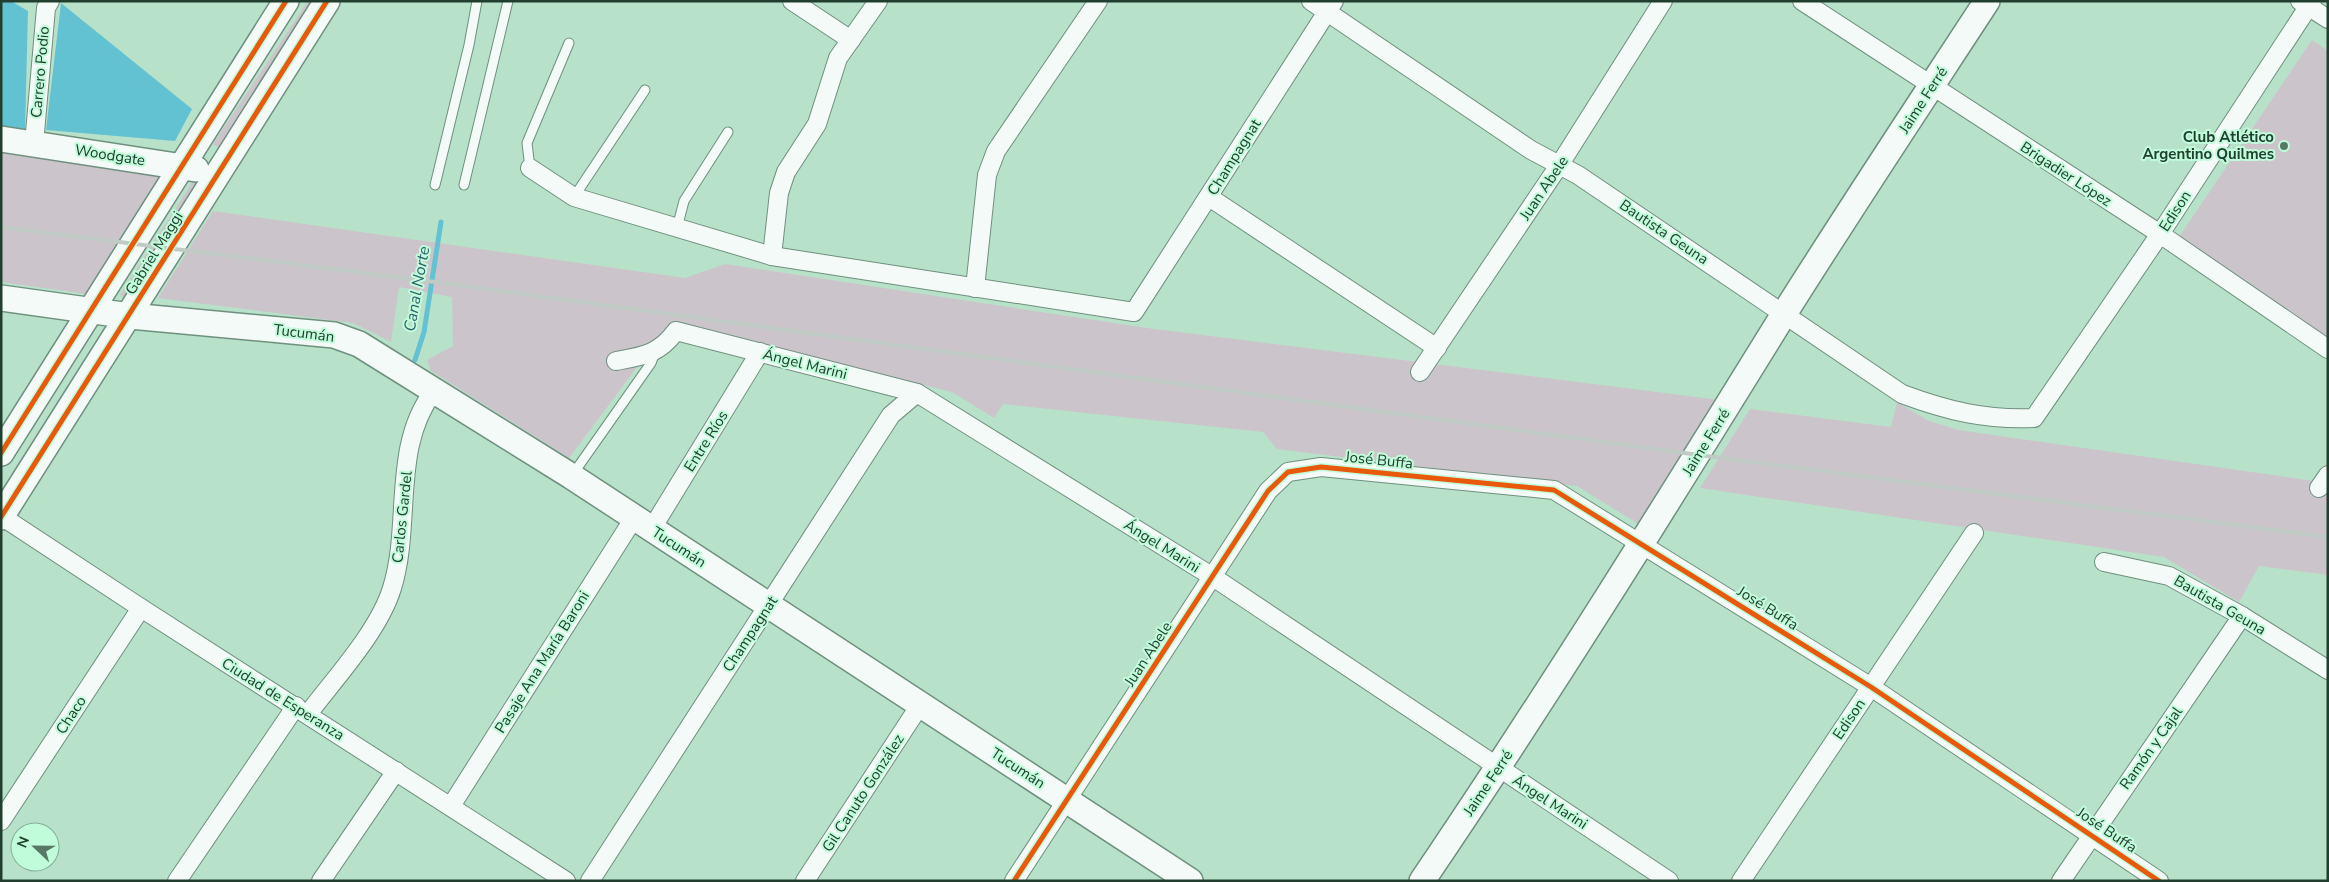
<svg xmlns="http://www.w3.org/2000/svg" width="2329" height="882" font-family="'Nunito Sans',sans-serif">
<style>
.green{fill:#ccc4cb}
.water{fill:#63c2d2}
.lines{fill:none;stroke-linecap:round;stroke-linejoin:round}
.stream{stroke:#63c2d2;stroke-width:5}
.lane-casing{stroke:#6e907e;stroke-width:11}
.street-casing{stroke:#6e907e;stroke-width:20}
.secondary-casing{stroke:#6e907e;stroke-width:28}
.lane{stroke:#f4faf7;stroke-width:9}
.street{stroke:#f4faf7;stroke-width:18}
.secondary{stroke:#f4faf7;stroke-width:25}
.rail{stroke:#bfcbc4;stroke-width:4}
.cycleway-casing{stroke:#c1fcda;stroke-width:8}
.cycleway{stroke:#e8590c;stroke-width:5}
.poi-dot{fill:#567865;stroke:#c1fcda;stroke-width:2}
.labels{text-anchor:middle;dominant-baseline:central;stroke-width:4;stroke-linejoin:round;paint-order:stroke}
.street-label{font-size:15px;fill:#213f2f;stroke:#c1fcda}
.poi-label{font-size:15px;font-weight:bold;fill:#213f2f;stroke:#c1fcda;text-anchor:end}
.water-label{font-size:16px;font-style:italic;fill:#2f5f6d;stroke:#c1fcda}
</style>
<rect width="100%" height="100%" fill="#b8e1ca"/>
<g class="green">
<path d="M308,1H319L221,149L213,144Z"/>
<path d="M2312,40L2328,51V341L2177,240Z"/>
<path d="M1,151L169,173L94,295L1,282Z"/>
<path d="M193,181L201,186L128,301L120,295Z"/>
<path d="M213,211L685,278L725,264L1147,328L1720,400L1645,528L1577,486L1277,449L1263,432L1003,404L994,418L952,392L670,323L569,458L431,371L427,360L453,346L452,297L399,287L391,342L353,323L158,298Z"/>
<path d="M1897,402L1929,421L1958,430L2328,483V575L2259,566L2239,602L2164,557L1700,488L1750,409L1891,427Z"/>
</g>
<g class="water">
<path d="M1,1H11L28,11L25,131L1,127Z"/>
<path d="M61,3L192,109L175,141L46,130Z"/>
</g>
<g class="lines">
<path class="stream" d="M415,360L424,332L441,222"/>
<defs>
<g id="lane">
<path d="M530,168L527,143L569,43"/>
<path d="M435,185L469,45L477,1"/>
<path d="M464,185L508,1"/>
<path d="M574,197L645,90"/>
<path d="M677,228L684,201L728,132"/>
<path d="M573,474L651,363L656,350"/>
</g>
<g id="street">
<path d="M792,1L851,40"/>
<path d="M1311,1L1531,150L1578,175L1902,394C1948,411 1985,420 2034,418L2160,234L2312,1"/>
<path d="M1802,1L2160,234L2328,349"/>
<path d="M2300,1L2328,19"/>
<path d="M34,144L46,8L50,1"/>
<path d="M530,168L574,197L772,256L1134,312L1334,1"/>
<path d="M1209,197L1437,348"/>
<path d="M772,256L779,193L786,172L817,124L838,58L878,1"/>
<path d="M975,288L987,175L996,151L1098,1"/>
<path d="M616,361C644,356 659,354 676,331L917,393L1213,577L1669,881"/>
<path d="M1420,372L1560,164L1663,1"/>
<path d="M2319,488L2328,475"/>
<path d="M1,516L141,608L566,881"/>
<path d="M651,530L760,352"/>
<path d="M2104,562L2169,576L2242,616L2328,670"/>
<path d="M308,714C335,678 379,631 392,588C412,524 391,446 434,391"/>
<path d="M451,806L634,518"/>
<path d="M1,821L141,608"/>
<path d="M177,881L296,706"/>
<path d="M321,881L396,771"/>
<path d="M590,881L891,415L917,393"/>
<path d="M805,881L920,705"/>
<path d="M1014,881L1268,491L1288,472L1321,467L1554,490L1871,687L2159,881"/>
<path d="M1741,881L1974,533"/>
<path d="M2061,881L2242,616"/>
</g>
<g id="secondary">
<path d="M1,139L196,169"/>
<path d="M1,298L130,316L334,335L359,344L571,476L1190,881"/>
<path d="M1,453L286,1"/>
<path d="M1,517L327,1"/>
<path d="M1422,881C1548,695 1666,505 1784,314C1850,209 1919,105 1987,1"/>
</g>
</defs>
<use href="#lane" class="lane-casing"/>
<use href="#street" class="street-casing"/>
<use href="#secondary" class="secondary-casing"/>
<use href="#lane" class="lane"/>
<use href="#street" class="street"/>
<use href="#secondary" class="secondary"/>
<path class="rail" d="M1,227L443,283L1699,455L2328,537"/>
<defs>
<g id="cycleway">
<path d="M1,453L286,1"/>
<path d="M1,517L327,1"/>
<path d="M1014,881L1268,491L1288,472L1321,467L1554,490L1871,687L2159,881"/>
</g>
</defs>
<use href="#cycleway" class="cycleway-casing"/>
<use href="#cycleway" class="cycleway"/>
</g>
<circle class="poi-dot" cx="2284" cy="146" r="5"/>
<g class="labels">
<g class="street-label">
<text transform="translate(40 72) rotate(-85)">Carrero Podio</text>
<text transform="translate(1923 100) rotate(-57)">Jaime Ferré</text>
<text transform="translate(110 155) rotate(9)">Woodgate</text>
<text transform="translate(1234 157) rotate(-58)">Champagnat</text>
<text transform="translate(2066 174) rotate(33)">Brigadier López</text>
<text transform="translate(1544 188) rotate(-56)">Juan Abele</text>
<text transform="translate(2175 211) rotate(-57)">Edison</text>
<text transform="translate(1664 232) rotate(34)">Bautista Geuna</text>
<text transform="translate(154 253) rotate(-58)">Gabriel Maggi</text>
<text transform="translate(304 333) rotate(7)">Tucumán</text>
<text transform="translate(805 364) rotate(14)">Ángel Marini</text>
<text transform="translate(706 441) rotate(-58)">Entre Ríos</text>
<text transform="translate(1706 442) rotate(-58)">Jaime Ferré</text>
<text transform="translate(1379 460) rotate(6)">José Buffa</text>
<text transform="translate(402 517) rotate(-84)">Carlos Gardel</text>
<text transform="translate(1162 546) rotate(32)">Ángel Marini</text>
<text transform="translate(679 547) rotate(33)">Tucumán</text>
<text transform="translate(2220 605) rotate(30)">Bautista Geuna</text>
<text transform="translate(1768 608) rotate(32)">José Buffa</text>
<text transform="translate(750 634) rotate(-57)">Champagnat</text>
<text transform="translate(1148 654) rotate(-57)">Juan Abele</text>
<text transform="translate(542 662) rotate(-58)">Pasaje Ana María Baroni</text>
<text transform="translate(283 699) rotate(32)">Ciudad de Esperanza</text>
<text transform="translate(71 715) rotate(-57)">Chaco</text>
<text transform="translate(1849 719) rotate(-56)">Edison</text>
<text transform="translate(2151 748) rotate(-55)">Ramón y Cajal</text>
<text transform="translate(1018 768) rotate(33)">Tucumán</text>
<text transform="translate(1488 783) rotate(-56)">Jaime Ferré</text>
<text transform="translate(863 793) rotate(-57)">Gil Canuto González</text>
<text transform="translate(1550 802) rotate(33)">Ángel Marini</text>
<text transform="translate(2107 830) rotate(34)">José Buffa</text>
</g>
<g class="poi-label">
<text x="2274" y="137">Club Atlético<tspan x="2274" dy="17">Argentino Quilmes</tspan></text>
</g>
<g class="water-label">
<text transform="translate(417 289) rotate(-80)">Canal Norte</text>
</g>
</g>
<rect width="2329" height="882" fill="none" stroke="#213f2f" stroke-width="5"/>
<g transform="translate(35 847) rotate(292)"><circle r="24" fill="#c1fcda" stroke="#81b096"/>
<path d="M0-4L9 19L0 12L-9 19Z" fill="#567865"/>
<text y="-8" font-size="14" font-weight="bold" text-anchor="middle" fill="#213f2f">N</text>
</g>
</svg>
